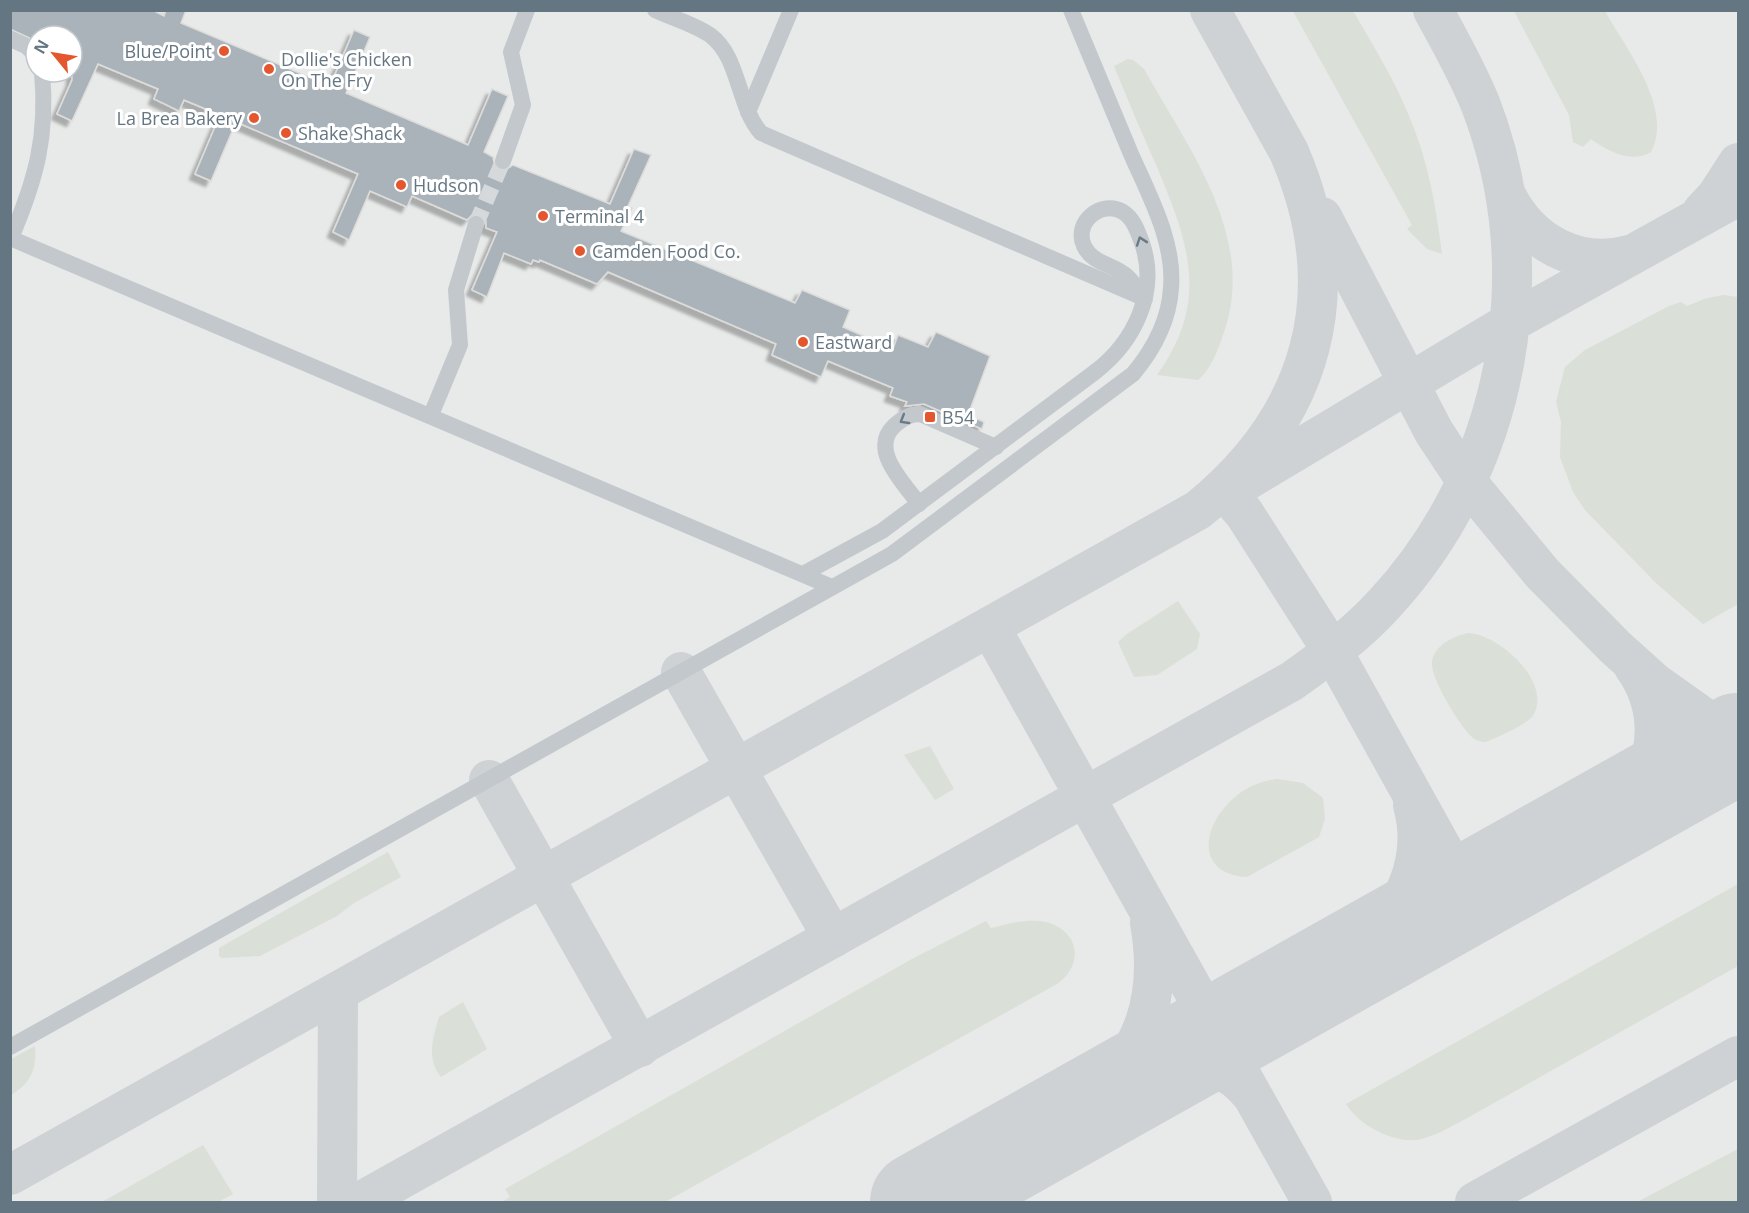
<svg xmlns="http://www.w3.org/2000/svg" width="1749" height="1213" font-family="'Open Sans',sans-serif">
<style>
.built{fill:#e8e9e9;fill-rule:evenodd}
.green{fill:#dadfd7}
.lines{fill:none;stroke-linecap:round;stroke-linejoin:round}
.taxiway{stroke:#ced2d4;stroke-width:40}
.runway{stroke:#ced2d4;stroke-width:100}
.building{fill:#aab3b9;stroke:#dcdcda;stroke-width:1.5;filter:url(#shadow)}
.minor-tunnel{stroke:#d5d9db;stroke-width:16;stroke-dasharray:16 8;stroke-linecap:butt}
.minor{stroke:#c3c8cc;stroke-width:16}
.oneway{stroke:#6a7a87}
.poi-dot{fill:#e4572e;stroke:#fff;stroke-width:2}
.labels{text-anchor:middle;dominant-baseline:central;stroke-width:6;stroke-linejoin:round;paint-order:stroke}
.poi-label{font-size:18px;fill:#657683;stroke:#fff;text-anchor:start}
</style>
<defs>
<filter id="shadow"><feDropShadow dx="-5.5" dy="5.5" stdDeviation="1.5" flood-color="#0004"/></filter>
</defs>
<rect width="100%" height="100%" fill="#fafaf8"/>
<path class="built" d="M10,11H1738V1202H11ZM36,36H72V72H36Z"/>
<g class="green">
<path d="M1293,11H1353C1373,45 1394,79 1409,116C1428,160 1436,207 1442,254L1427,249L1407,229L1412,225Z"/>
<path d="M1514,11H1605C1626,49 1674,108 1651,152C1631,164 1608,151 1591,139L1583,147L1573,142L1569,115Z"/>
<path d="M1128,59L1133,60L1144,69C1188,148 1257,237 1224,332C1218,349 1212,368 1198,380L1157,375C1210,302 1189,243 1157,167C1142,134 1128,100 1114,66Z"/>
<path d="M1724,295L1738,297V604L1703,624L1656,583L1585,510L1573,492L1560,457L1561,422L1556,402L1565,367L1585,350L1669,306L1681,302L1687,306L1707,298Z"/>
<path d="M1178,601L1200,634L1197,649L1157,675L1134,677L1118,642L1127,634Z"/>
<path d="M1469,633C1499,635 1551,681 1534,714C1530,723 1497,738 1486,742C1480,742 1474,740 1470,735C1458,723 1432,680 1432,664C1432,646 1455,635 1469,633Z"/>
<path d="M930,746L954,789L935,800L904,755Z"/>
<path d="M1277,779L1303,783L1323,798L1325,819L1319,837L1247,877C1176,873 1214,785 1277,779Z"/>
<path d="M388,852L401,877L354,903L337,916L260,956L222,958L219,956V948Z"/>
<path d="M1738,884V966L1460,1122C1446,1129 1431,1138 1416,1140C1391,1142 1359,1125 1346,1104Z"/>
<path d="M986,921L991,928C1009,924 1027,918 1046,922C1080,931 1084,965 1057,984L665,1202H502L510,1197L505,1189L912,959Z"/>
<path d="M463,1002L487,1049L441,1077C426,1059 433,1037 439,1017Z"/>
<path d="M35,1046C37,1068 31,1083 11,1095V1059Z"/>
<path d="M203,1145L233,1194L218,1202H102Z"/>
<path d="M1738,1149V1202H1637Z"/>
</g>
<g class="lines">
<g class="taxiway">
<path d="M1506,195C1529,242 1577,269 1629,255"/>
<path d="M1702,212L1716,197L1738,163"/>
<path d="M1322,217L1434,432L1467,482L1542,573L1615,647L1655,683L1738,742"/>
<path d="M1244,482L1511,322L1738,196"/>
<path d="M1223,489L1244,513L1333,652L1468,895"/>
<path d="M990,627L1312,1202"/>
<path d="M681,672L833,938"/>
<path d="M489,780L640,1047"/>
<path d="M1580,831C1599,818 1619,806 1634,788C1664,754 1659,702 1634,667"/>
<path d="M1368,951C1401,907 1429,862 1413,805"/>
<path d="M1127,1086C1171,1067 1212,1048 1249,1092"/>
<path d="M1030,1141C1049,1128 1071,1117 1088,1102C1145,1054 1163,995 1150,923"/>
<path d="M10,1175L1198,510C1314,416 1349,291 1289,152L1210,10"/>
<path d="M337,1202L338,992"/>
<path d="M360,1202L1292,681C1326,657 1358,633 1386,602C1508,469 1546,272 1480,103C1467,71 1450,41 1433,10"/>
<path d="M1475,1202L1738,1056"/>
</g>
<path class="runway" d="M920,1202L1738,743"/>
</g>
<path class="building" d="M10,10H152L164,16L166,10H186L181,23L330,86L354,30L370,37L346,93L468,145L492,89L508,96L484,152L493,157L495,168L504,171L513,165L610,204L634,149L651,155L628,206L632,208L621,231L795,303L802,290L850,310L843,327L893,349L898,335L928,347L936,332L990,356L968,415L984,422L982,429L924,404L905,406L907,402L890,396L893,388L828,361L821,377L772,355L776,344L608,272L597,284L540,260L539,262L533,260L531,264L504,253L487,297L472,290L497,232L486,228V221L480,214H473L467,220L412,196L407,207L370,191L349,240L333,232L358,174L236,122L211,181L195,174L220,115L184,100L179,111L154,99L158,89L98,64L72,121L57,114L72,80V36H36V41L10,29Z"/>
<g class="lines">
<path class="minor-tunnel" d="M476,224L503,161"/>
<g class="minor">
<path d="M655,10C672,18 694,24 710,35C740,57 737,106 761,133L1141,297"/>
<path d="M10,39L26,46L36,55"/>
<path d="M748,112L791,10"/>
<path d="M503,161L523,105L511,52L527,10"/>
<path d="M10,238L832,587"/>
<path d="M11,238C36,179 48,136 42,72"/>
<path d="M431,415L460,345L456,290L476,224"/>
<path d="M919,504C904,483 869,450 894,426C902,419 909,414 920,414L996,447"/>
<path d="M803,574L882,531L1095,372C1134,342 1159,292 1142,243C1138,232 1134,219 1123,212C1102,199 1073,222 1084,246C1092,263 1111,264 1124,274C1133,280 1138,291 1145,299"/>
<path d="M10,1047L892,554L1133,374C1154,349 1169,321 1171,288C1175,242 1149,195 1131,154C1111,106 1091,58 1071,10"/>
</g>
</g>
<defs><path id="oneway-chevron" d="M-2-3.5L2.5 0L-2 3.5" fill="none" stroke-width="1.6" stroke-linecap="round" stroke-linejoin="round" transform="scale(1.5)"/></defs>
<g class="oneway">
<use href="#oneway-chevron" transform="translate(1141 241) rotate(-109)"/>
<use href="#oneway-chevron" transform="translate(904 420) rotate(149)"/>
</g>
<g class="poi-dot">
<circle cx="224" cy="51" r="6"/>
<circle cx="269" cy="69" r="6"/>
<circle cx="254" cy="118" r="6"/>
<circle cx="286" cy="133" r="6"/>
<circle cx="401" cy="185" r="6"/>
<circle cx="543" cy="216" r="6"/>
<circle cx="580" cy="251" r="6"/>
<circle cx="803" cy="342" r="6"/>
<rect x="924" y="411" width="12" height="12" rx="3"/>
</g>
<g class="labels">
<g class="poi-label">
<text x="212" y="51" text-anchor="end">Blue/Point</text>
<text x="281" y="59">Dollie's Chicken<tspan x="281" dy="21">On The Fry</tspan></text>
<text x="242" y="118" text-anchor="end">La Brea Bakery</text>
<text x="298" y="133">Shake Shack</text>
<text x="413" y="185">Hudson</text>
<text x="555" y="216">Terminal 4</text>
<text x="592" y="251">Camden Food Co.</text>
<text x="815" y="342">Eastward</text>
<text x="942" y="417">B54</text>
</g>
</g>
<rect width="1749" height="1213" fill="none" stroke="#657683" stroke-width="24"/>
<g transform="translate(54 54) rotate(300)"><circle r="28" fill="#ffffff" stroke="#c1c8cd" stroke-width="1.5"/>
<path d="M0-4.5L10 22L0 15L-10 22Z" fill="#e4572e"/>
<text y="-9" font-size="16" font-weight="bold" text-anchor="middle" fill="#657683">N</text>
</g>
</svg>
